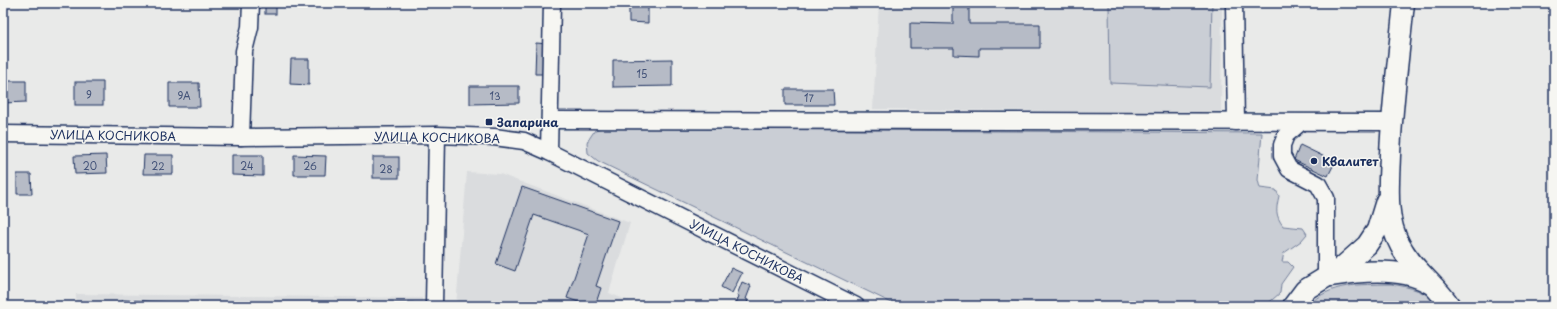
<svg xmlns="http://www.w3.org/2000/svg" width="1557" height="309" font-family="'Playpen Sans',sans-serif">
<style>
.built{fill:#dadcde}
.green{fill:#caced5;stroke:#727e9a}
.building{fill:#b6bbc6;stroke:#1b2f5e}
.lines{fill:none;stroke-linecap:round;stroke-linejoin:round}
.minor-casing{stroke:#1b2f5e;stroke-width:19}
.major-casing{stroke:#1b2f5e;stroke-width:23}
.minor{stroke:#f6f6f2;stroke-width:16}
.major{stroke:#f6f6f2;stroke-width:20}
.poi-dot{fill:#1b2f5e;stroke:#f6f6f2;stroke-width:1.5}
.labels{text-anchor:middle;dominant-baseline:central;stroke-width:3;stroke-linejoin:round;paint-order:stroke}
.number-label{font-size:10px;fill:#425278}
.poi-label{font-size:12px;font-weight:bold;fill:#1b2f5e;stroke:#f6f6f2;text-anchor:start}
.street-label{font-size:12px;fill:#1b2f5e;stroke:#f6f6f2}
</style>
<rect width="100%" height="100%" fill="#e9eae9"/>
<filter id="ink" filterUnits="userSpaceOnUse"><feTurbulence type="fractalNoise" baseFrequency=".025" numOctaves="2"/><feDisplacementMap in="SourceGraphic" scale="8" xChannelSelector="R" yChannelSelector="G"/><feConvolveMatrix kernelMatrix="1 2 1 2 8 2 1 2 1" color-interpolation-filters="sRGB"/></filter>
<g filter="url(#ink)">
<g class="built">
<path d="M879,3H1222L1221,113L873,109Z"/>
<path d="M467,172L500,174L630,223L609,293L641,306H456Z"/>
<path d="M76,294L422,298V306H76Z"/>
</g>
<g class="green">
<path d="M1109,3H1212L1210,87L1110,83Z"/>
<path d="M603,128L1262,133L1258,180L1260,188L1276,190L1279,196C1276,209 1275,215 1283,226L1303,228L1307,234L1301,241L1284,253L1282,262H1288L1293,267L1281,284L1280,293L1265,306H898L598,161L588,153L587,142L595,130Z"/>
<path d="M1391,284C1410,287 1427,291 1440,306H1307C1332,282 1358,285 1391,284Z"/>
</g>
<g class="building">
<rect x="265" y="3" width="11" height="11"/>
<path d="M629,3H648V23L629,22Z"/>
<path d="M953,3H969V24H1040V48H979V56L954,55V48H910V23L953,24Z"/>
<path d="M536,43L548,44L547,74H535Z"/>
<path d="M291,59H309V85L290,84Z"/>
<path d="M672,59V86L613,87V60Z"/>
<path d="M3,81H26V102L3,103Z"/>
<rect x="75" y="82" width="28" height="23"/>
<path d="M169,83H199L200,107H169Z"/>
<path d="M470,86H519V103L470,104Z"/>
<path d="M785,89H833L834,105H785Z"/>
<path d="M1300,145L1335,162L1328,176L1294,160Z"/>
<path d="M106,155L107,173L75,174L74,156Z"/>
<path d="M144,155H173V174H143Z"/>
<path d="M232,155H263V176L232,175Z"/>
<path d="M294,155L326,156L325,175H294Z"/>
<rect x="373" y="157" width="26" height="21"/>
<path d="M17,174H31L32,194H17Z"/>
<path d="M522,187L618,221L596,286L601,288L595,306H590L567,298L589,234L534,215L515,271L496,264Z"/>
<path d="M731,268L742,273L732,293L721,287Z"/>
<path d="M742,282L751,286L746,299L748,300L746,306H735L739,296L737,295Z"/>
<path d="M123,300L214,305V306H123Z"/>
<rect x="390" y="303" width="23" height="3"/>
</g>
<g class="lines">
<defs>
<g id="minor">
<path d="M1234,3L1236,122"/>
<path d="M550,120L1391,122"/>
<path d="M1300,123L1286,135L1282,145V156L1289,169L1318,184L1326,198V277"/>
<path d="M3,134L241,137L437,135L494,137L524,141L549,152L856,306"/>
<path d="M241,137L244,51L250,27L251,3"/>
<path d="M549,152L552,3"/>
<path d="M434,306L437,135"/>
</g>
<g id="major">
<path d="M1404,3C1399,54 1392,104 1390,155C1389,185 1385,218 1400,245C1412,269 1436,284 1450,306"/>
<path d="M1331,276C1360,271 1403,267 1429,283"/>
<path d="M1293,306L1305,290L1341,268L1367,245L1377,230L1386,201"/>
</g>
</defs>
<use href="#minor" class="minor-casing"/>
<use href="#major" class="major-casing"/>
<use href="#minor" class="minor"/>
<use href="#major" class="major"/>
</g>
</g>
<g class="poi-dot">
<rect x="485" y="118" width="8" height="8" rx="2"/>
<circle cx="1314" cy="161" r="4"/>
</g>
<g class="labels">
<g class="number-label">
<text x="642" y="73">15</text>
<text x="89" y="94">9</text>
<text x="184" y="95">9А</text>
<text x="495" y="95">13</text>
<text x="809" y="97">17</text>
<text x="90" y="165">20</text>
<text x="158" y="165">22</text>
<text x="247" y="165">24</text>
<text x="310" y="165">26</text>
<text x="386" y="168">28</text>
</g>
<g class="poi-label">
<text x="497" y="122">Запарина</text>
<text x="1322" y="161">Квалитет</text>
</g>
<g class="street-label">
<text transform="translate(113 135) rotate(1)">УЛИЦА КОСНИКОВА</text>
<text transform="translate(437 137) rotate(1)">УЛИЦА КОСНИКОВА</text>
<text transform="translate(747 251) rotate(27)">УЛИЦА КОСНИКОВА</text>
</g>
</g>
<rect width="1557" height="309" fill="none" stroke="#f6f6f2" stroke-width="16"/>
<rect x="8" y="8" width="1541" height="293" fill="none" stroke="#1b2f5e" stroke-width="1.5" filter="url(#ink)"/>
</svg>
